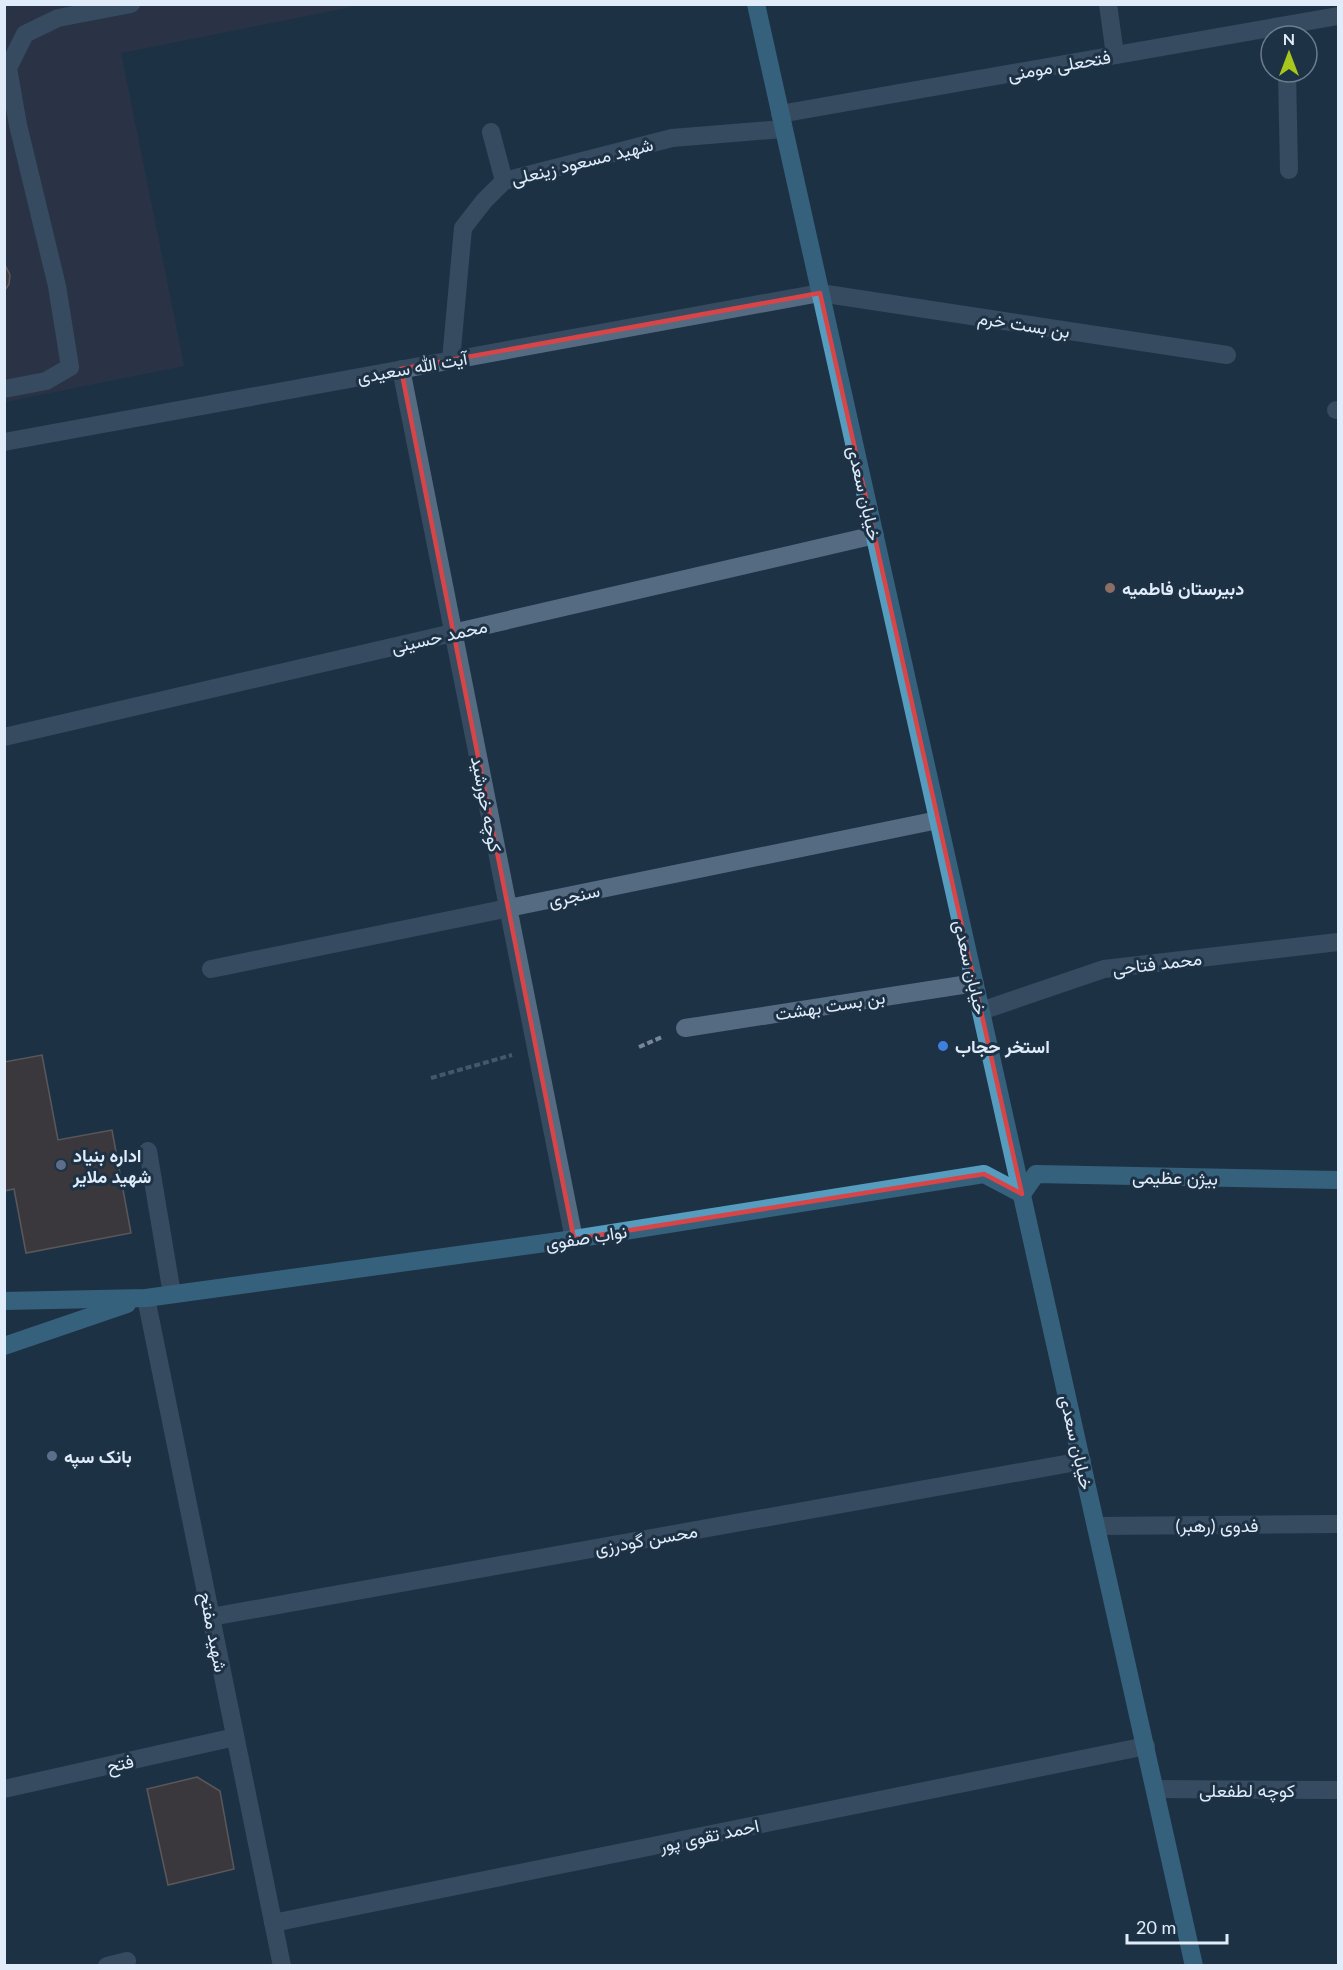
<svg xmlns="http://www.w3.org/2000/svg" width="1343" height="1970" font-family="Lato,Vazirmatn,sans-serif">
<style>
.industrial{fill:#393546}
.building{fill:#5e4233;stroke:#a58575;stroke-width:1.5}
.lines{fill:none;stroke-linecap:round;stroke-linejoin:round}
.path{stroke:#778798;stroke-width:4;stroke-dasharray:6 3;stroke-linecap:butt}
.minor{stroke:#556b82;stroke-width:18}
.major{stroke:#569cbf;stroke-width:18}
.marked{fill:none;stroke:#d84548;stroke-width:4.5;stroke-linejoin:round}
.education-dot{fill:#8d6e63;stroke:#1e3246;stroke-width:2}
.shop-dot{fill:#3f7fe0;stroke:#1e3246;stroke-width:2}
.service-dot{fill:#5c6f8a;stroke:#1e3246;stroke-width:2}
.labels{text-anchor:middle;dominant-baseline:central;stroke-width:6;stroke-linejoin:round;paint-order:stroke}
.street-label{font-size:18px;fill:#e0ecfa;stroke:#1e3246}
.poi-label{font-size:18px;font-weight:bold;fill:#e0ecfa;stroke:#1e3246;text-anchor:start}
</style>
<rect width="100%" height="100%" fill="#1e3246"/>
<path class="industrial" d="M5,5H361L121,53L184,366L5,402Z"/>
<g class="building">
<path d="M4,263L10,275L9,284L4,292Z"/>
<path d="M42,1055L58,1140L112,1130L131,1233L26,1253L14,1189L4,1191V1062Z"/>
<path d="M197,1777L220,1791L234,1869L168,1885L147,1789Z"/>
</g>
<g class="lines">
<g class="path">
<path d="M639,1047L662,1037"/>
<path d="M431,1078L512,1055"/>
</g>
<g class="minor">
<path d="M1108,4L1115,55"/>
<path d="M1287,72L1289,170"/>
<path d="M780,114L1338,16"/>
<path d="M491,132L504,181"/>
<path d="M451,360L463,228L484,201L504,181L672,138L783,129"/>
<path d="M401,369L574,1239"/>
<path d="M4,389L46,381L70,367L57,286L18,125L8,68L25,34L58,18L131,4"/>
<path d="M1336,410H1338"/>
<path d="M4,442L820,293L1227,355"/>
<path d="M4,737L875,535"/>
<path d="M211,969L938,820"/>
<path d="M981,1011L1104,969L1338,942"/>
<path d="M685,1028L975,983"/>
<path d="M148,1151L172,1294"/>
<path d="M146,1298L282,1966"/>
<path d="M1096,1526L1338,1524"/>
<path d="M211,1617L1082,1461"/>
<path d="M4,1789L235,1737"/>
<path d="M1155,1789L1338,1790"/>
<path d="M273,1923L1146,1746"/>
<path d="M107,1966L127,1961"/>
</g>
<g class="major">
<path d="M756,4L1194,1966"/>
<path d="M4,1301L146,1298L574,1239L984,1174L1022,1194L1036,1174L1338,1180"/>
<path d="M4,1346L127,1304"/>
</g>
</g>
<path d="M0 0H1343V1970H0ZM820,293L1022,1194L984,1174L574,1239L401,369Z" fill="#1e3246" fill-opacity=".55" fill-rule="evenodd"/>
<path class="marked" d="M820,293L1022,1194L984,1174L574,1239L401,369Z"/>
<circle class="education-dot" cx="1110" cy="588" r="6"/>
<circle class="shop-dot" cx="943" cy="1046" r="6"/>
<g class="service-dot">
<circle cx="61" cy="1165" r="6"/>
<circle cx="52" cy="1456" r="6"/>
</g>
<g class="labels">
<g class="street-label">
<text transform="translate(1059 65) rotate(-10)">فتحعلی مومنی</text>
<text transform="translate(582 161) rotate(-14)">شهید مسعود زینعلی</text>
<text transform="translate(1024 324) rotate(9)">بن بست خرم</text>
<text transform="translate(412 367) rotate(-10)">آیت الله سعیدی</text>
<text transform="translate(865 493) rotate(77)">خیابان سعدی</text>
<text transform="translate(439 636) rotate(-13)">محمد حسینی</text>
<text transform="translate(487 804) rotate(79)">کوچه خورشید</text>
<text transform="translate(574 895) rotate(-12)">سنجری</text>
<text transform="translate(1157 963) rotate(-7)">محمد فتاحی</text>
<text transform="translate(971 967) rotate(77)">خیابان سعدی</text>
<text transform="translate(830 1005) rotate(-9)">بن بست بهشت</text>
<text transform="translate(1175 1177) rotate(1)">بیژن عظیمی</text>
<text transform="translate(586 1237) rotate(-9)">نواب صفوی</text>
<text transform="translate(1077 1442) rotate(77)">خیابان سعدی</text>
<text x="1217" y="1525">فدوی (رهبر)</text>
<text transform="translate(646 1539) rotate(-10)">محسن گودرزی</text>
<text transform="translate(214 1632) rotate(79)">شهید مفتح</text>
<text transform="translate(120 1763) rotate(-13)">فتح</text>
<text x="1247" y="1790">کوچه لطفعلی</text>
<text transform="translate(709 1835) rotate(-12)">احمد تقوی پور</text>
</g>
<g class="poi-label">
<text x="1122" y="588">دبیرستان فاطمیه</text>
<text x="955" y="1046">استخر حجاب</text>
<text x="73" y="1155">اداره بنیاد<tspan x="73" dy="21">شهید ملایر</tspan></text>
<text x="64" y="1456">بانک سپه</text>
</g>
</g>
<rect width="1343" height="1970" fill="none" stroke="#e0ecfa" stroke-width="12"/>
<g transform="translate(1289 54)"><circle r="28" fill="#1e3246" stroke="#6c7c8e" stroke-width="1.5"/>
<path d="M0-4.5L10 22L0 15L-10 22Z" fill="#a8c71c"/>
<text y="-9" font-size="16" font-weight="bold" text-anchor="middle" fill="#e0ecfa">N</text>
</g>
<path d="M1127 1934v9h100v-9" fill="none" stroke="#e0ecfa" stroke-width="3"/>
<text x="1136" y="1934" font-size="18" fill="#e0ecfa" stroke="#1e3246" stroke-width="4.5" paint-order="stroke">20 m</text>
</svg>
